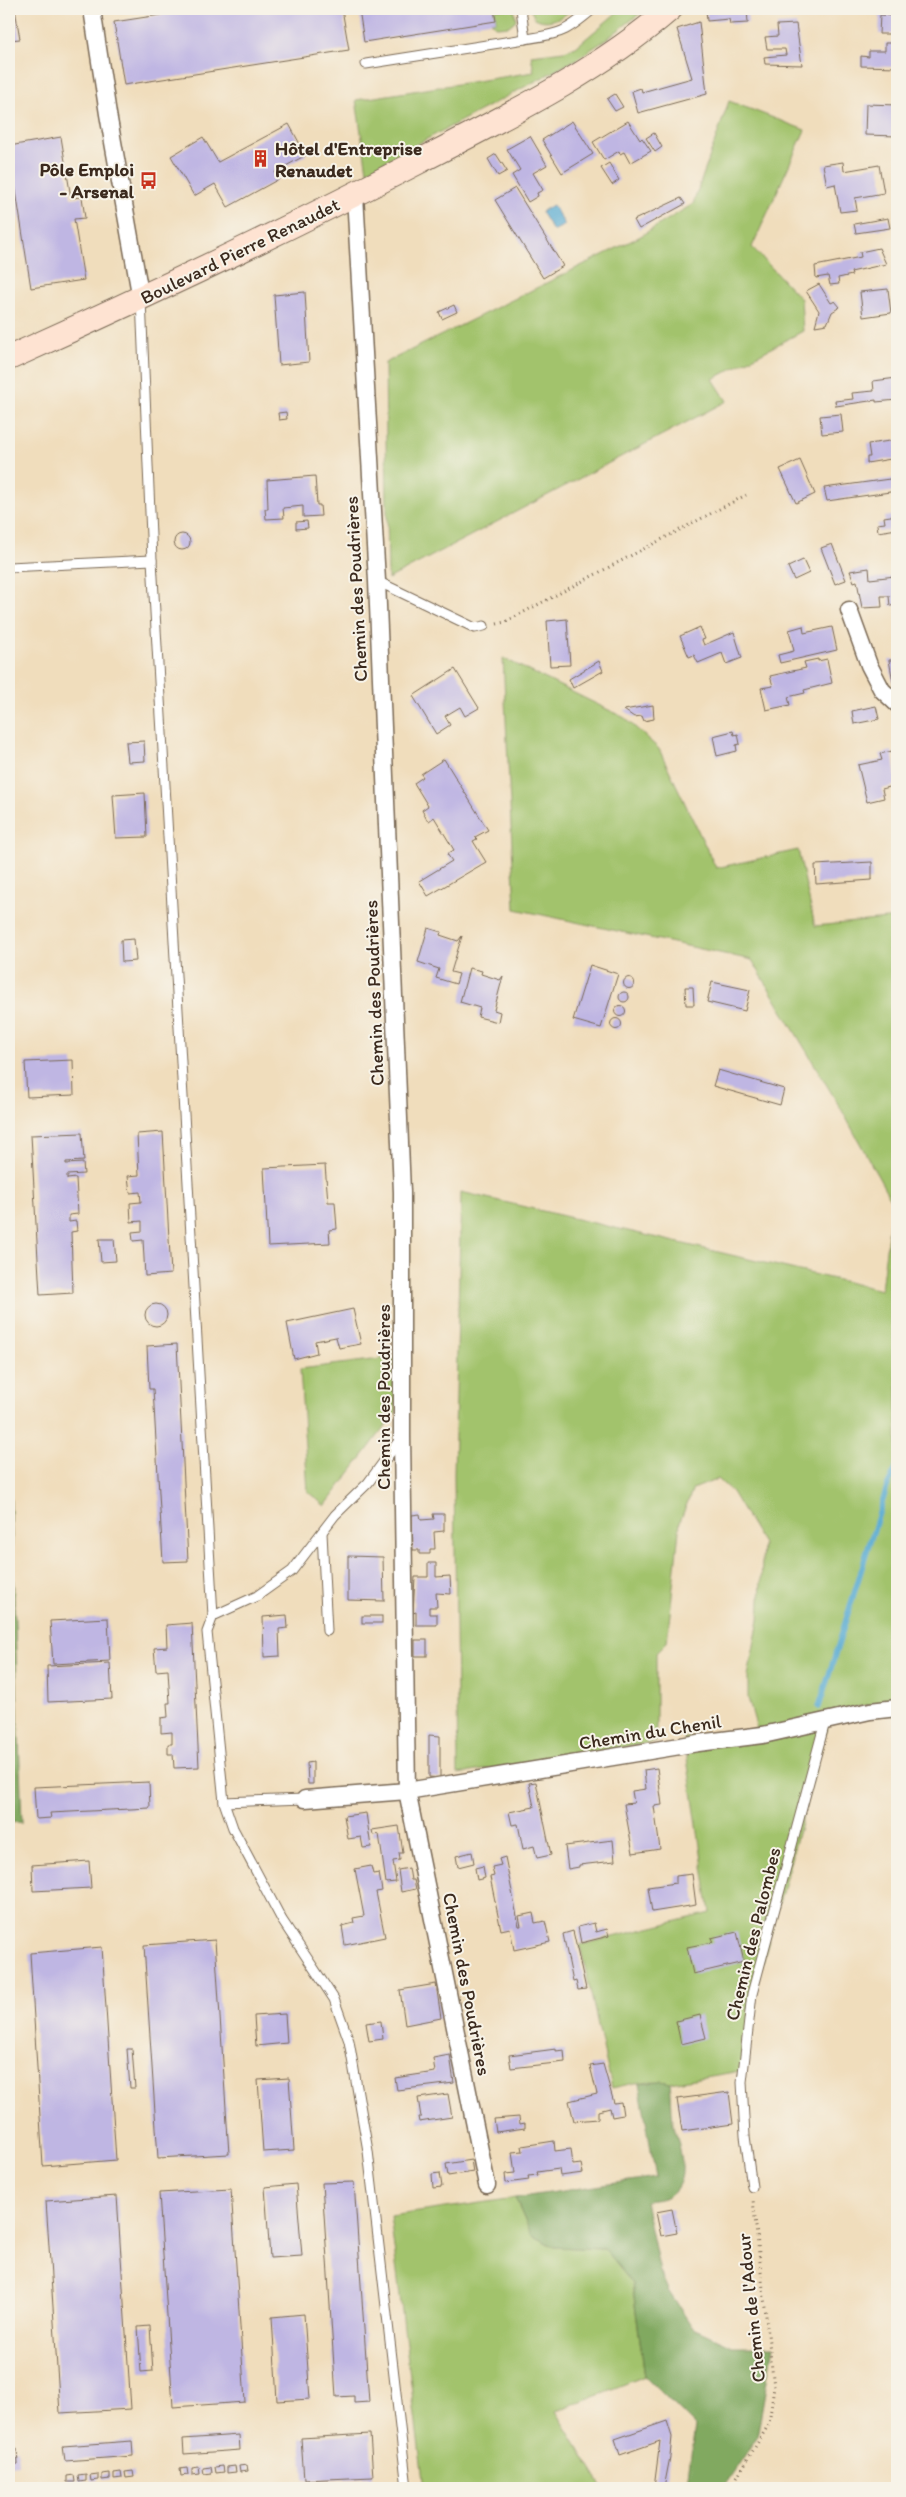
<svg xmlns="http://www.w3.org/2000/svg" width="906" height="2497" font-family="Itim,sans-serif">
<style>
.green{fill:#a2c36c;stroke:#6e7645}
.forest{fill:#81a960;stroke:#5e6a3f}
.water{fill:#57aad2;stroke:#496a78}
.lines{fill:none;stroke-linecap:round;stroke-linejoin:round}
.stream{stroke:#57aad2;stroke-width:5.5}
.building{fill:#bfb6e3}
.lane-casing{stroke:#7a6955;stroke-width:11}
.street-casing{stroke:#7a6955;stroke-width:19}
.secondary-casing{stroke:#7a6955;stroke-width:26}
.path{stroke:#7a6955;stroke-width:3;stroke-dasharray:1 4;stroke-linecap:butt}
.lane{stroke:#fff;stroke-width:9}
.street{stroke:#fff;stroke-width:16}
.secondary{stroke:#fee3d2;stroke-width:24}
.labels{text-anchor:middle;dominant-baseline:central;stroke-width:4;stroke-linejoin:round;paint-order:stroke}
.poi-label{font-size:19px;font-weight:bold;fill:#3b2a1e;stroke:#f7f3e8;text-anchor:start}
.street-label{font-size:19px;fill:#3b2a1e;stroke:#f7f3e8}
</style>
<rect width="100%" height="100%" fill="#f7f3e8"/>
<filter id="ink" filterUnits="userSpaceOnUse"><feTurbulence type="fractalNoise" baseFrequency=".02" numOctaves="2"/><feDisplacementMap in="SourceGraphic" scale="10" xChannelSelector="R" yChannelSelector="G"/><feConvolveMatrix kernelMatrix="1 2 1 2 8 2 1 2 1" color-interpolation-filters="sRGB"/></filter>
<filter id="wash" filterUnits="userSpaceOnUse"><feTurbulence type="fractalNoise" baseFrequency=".0096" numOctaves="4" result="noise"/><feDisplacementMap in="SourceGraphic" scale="20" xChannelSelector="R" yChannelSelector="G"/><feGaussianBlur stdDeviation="1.12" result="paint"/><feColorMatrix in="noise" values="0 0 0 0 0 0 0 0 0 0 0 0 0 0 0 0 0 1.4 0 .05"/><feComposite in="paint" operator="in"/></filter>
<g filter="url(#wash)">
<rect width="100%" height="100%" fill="#f0ddbc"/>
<g class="green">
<path d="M494,9H514L516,20L509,26L497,27L491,22L496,21Z"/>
<path d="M530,9H573C562,18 548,25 535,18Z"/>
<path d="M621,9H646L604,41L575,60L367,171L356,100L534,72L531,55L564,51L576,47Z"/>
<path d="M729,101L805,130L752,247L801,299L803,331L713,379L727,401L388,579L385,363L639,237L693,204Z"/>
<path d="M503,658L625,718L659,749L716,868L798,850L815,926L897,918V1699L831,1712L755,1992L746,2070L670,2083C651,2078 631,2084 612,2088L580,1945L710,1913L684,1738L757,1729L748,1698V1676L759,1620L763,1544L732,1492L718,1479L693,1489L680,1521L667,1642L656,1653V1742L458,1774L454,1475L461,1192L881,1290L892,1202L844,1114L752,960L515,909Z"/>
<path d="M396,1357V1412L325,1506L308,1492L300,1369Z"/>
<path d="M515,2198L531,2234L554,2247L604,2249L632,2283L645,2376L556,2411L603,2488H424L390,2216Z"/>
</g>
<g class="forest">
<path d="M9,1454L22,1822L9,1823Z"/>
<path d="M661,2081L670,2083C672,2095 671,2109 673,2121C678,2144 695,2185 664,2198C658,2200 651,2200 645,2201L660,2272L669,2292L693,2328L732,2346H773L757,2437L723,2488H686L695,2426L645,2376L632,2283L604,2249L554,2247L531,2234L515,2198L656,2177L639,2083Z"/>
</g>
<path class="water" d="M553,205L565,225L553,231L541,212Z"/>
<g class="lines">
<path class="stream" d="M819,1707L887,1487L897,1467"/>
</g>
<g id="blocks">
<g class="building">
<path d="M9,9H15L20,39L9,40Z"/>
<path d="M199,9H342L349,50L124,85L114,22Z"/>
<path d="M359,9H494L496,21L364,42Z"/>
<path d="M706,9H747L748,23L730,24L729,19L707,21Z"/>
<path d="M758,9H767V14H759Z"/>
<path d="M895,13H897V34H879L880,15L895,16Z"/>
<path d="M699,22L707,94L638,113L632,91L641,88L642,92L692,78L677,29Z"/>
<path d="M796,24L802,65L765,64L764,57L786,55L785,49H767L765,37L778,36L777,25Z"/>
<path d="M885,43H897V67L861,66V56L869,57V51H885Z"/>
<path d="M615,94L623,107L615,111L607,99Z"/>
<path d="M866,104L897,105V136L865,135Z"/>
<path d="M572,121L593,154L562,173L542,140Z"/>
<path d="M628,121L640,140L642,138L651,151L630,163L624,152L620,154L619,151L604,160L593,142Z"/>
<path d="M289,124L306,155L275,172L279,179L228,207L215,184L194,196L171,156L203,137L218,162Z"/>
<path d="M654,133L662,147L655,152L646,138Z"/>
<path d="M530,136L547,165L533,173L543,190L537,193L538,196L528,202L512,175L520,170L507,149Z"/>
<path d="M61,137L71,198L82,197L85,218L74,219L84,280L31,288L9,146Z"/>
<path d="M496,154L507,171L498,176L488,159Z"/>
<path d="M843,162L844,171L879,165L884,193L855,198L857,210L840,212L835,184L827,186L823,165Z"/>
<path d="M609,163L619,180L612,185L601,168Z"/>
<path d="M515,188L563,266L543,278L495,200Z"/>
<path d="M681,198L685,204L639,229L634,220Z"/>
<path d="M888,218L890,228L856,233L854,224Z"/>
<path d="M879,248L886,264L851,272L852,275L838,278L839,284L830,285L828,276L816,278L815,266L861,257L860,252Z"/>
<path d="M819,284L831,303L835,301L840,307L832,312L827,324L815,326L819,311L806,291Z"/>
<path d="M888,289L891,313L863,317L860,292Z"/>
<path d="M305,292L309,362L279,365L274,295Z"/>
<path d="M454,305L457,312L442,319L439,312Z"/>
<path d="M897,378V400L876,402V400L836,406L835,401L853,399L852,393L874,391L873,381Z"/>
<path d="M286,412L287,419L279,420L278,413Z"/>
<path d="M841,414L843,432L822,434L820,416Z"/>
<path d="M897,440V458L867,463V457H870L868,444Z"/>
<path d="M800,460L815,494L796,503L780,469Z"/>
<path d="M315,476L317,505H320L321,516L303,517V506L283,508L284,518L266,519L265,509H268L267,480Z"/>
<path d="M897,478V491L827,501L824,488Z"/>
<path d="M897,515V529L878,532L877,524L885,523L884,517Z"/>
<path d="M307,521L308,528L296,529V522Z"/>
<circle cx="182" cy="542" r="8"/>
<path d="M832,544L846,580L835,584L821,548Z"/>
<path d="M803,560L809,573L794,580L788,567Z"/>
<path d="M869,568L870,579L895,576L897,605L890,606L889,596H881L882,607L862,608L857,581L854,582L850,571Z"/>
<path d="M567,619L570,665L550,666L547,621Z"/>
<path d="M803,626L804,633L832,627L837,650L780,663L778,655L794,651L789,630Z"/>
<path d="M700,627L705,639L702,640L704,645L734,632L742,658L726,664L722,653L698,663L694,655L689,657L680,636Z"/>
<path d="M818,659V661L827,659L832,683L804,690L805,693L788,697L790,705L766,710L761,688L773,686L770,676L806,668L804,662Z"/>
<path d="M889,660H897V691L894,687Z"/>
<path d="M599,661L603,671L573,688L569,679Z"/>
<path d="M455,669L479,708L465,716L460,707L445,716L450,725L436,734L413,696Z"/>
<path d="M653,705L654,719L644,721L642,716L634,717L624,710Z"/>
<path d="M876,706L879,719L854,724L852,711Z"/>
<path d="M733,731L734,735L738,734L740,744L736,745L737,751L717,756L713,736Z"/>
<path d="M144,741L145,761L128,762L126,742Z"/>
<path d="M892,751L897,785L882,789L884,798L867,802L858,765L882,760L880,754Z"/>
<path d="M444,759L488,830L475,837L477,839L473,841L486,862L428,896L419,881L452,861L447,854L454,850L434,817L428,822L422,810L428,806L414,783L423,777L421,774Z"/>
<path d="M145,793L147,837L116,838L113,795Z"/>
<path d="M872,862V880L816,884L815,865Z"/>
<path d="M428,928L441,932L440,935L458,941L462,936L451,972L459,974L456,984L436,978L439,969L418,962Z"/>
<path d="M134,939L136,961L122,962L121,940Z"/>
<path d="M9,961H10L11,982H9Z"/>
<path d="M590,965L618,974L601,1028L573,1020Z"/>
<path d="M469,968L482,971L481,974L500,980L503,976L494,1010L500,1012L498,1022L478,1017L480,1008L460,1002Z"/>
<circle cx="629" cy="983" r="5.5"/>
<path d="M712,982L750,990L745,1011L707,1002Z"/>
<path d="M685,987H693L694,1005H686Z"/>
<circle cx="624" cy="997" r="5"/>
<circle cx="620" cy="1011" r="5.5"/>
<circle cx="616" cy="1024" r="5.5"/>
<path d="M73,1060L74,1095L27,1097L25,1062Z"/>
<path d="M718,1070L784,1089L780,1105L713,1086Z"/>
<path d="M163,1132L171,1274L145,1276L143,1240L133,1241L132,1232L142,1231V1221L131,1222L130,1203L141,1202L140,1192L130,1193L128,1176L139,1175L137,1134Z"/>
<path d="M82,1133L84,1161L66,1162V1164L83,1163L84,1174L67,1175V1179L76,1178L78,1214L69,1215V1222L76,1221L77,1231L71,1232L73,1293L40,1295L31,1135Z"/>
<path d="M325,1165L328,1202H335L337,1229L329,1230L330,1243L268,1246L264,1168Z"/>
<path d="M99,1239H114L116,1261L101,1262Z"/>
<circle cx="156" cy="1315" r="11"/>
<path d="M353,1309L361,1344L339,1348L336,1337L315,1341L317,1353L294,1359L287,1323Z"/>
<path d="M177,1344L188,1561L163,1562L153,1389H149L147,1346Z"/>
<path d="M420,1514L421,1520L434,1519L433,1514H444V1531L434,1532L435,1549H430V1554H419V1550H413L412,1515Z"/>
<path d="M348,1556L383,1557L384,1601L348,1600Z"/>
<path d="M428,1563H436V1577L450,1576L451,1594L436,1593L437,1607H429V1614H437V1625H416V1612L413,1613L415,1577H428Z"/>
<path d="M287,1615L288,1628L279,1629L280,1656L264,1657L263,1617Z"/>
<rect x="362" y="1616" width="20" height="7"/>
<path d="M108,1618L110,1661L53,1664L50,1621Z"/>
<path d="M192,1623L199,1767L174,1768L173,1754H168V1744H172V1732L161,1733V1718L168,1717L167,1703H170L168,1670L156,1671L154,1648L167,1647L166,1625Z"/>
<rect x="415" y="1640" width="12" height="16"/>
<path d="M110,1663L112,1699L48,1702L47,1666Z"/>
<path d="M429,1735L440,1736V1778L429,1777Z"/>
<path d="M313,1762V1784H308L307,1763Z"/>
<path d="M657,1768L662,1805L654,1806L660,1849L633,1853L624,1804L634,1803L632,1791L646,1789L644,1770Z"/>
<path d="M149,1782L150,1808L50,1813L51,1818L36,1819L34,1787Z"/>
<path d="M536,1782L551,1855L537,1858L534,1846L523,1849L518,1824L512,1825L509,1812L534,1807L529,1783Z"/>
<path d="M366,1813L371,1847L363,1848L361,1837L348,1839L344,1816Z"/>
<path d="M399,1826L403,1853H399L400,1860L393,1861L396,1882L386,1883L379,1834L373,1835L372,1830Z"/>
<path d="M613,1840L615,1861L579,1865V1867L568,1869L565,1846Z"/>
<path d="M472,1852L474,1863L458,1867L456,1856Z"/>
<path d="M505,1857L519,1926H521L519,1916L533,1913L535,1923L545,1921L550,1942L514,1950L510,1928L501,1930L490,1877L494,1876L492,1867L501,1865L499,1859Z"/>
<path d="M89,1861L91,1888L33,1891L32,1865Z"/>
<path d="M371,1866L373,1874L379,1873L382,1891L376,1892L385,1937L345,1945L342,1926L354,1923L353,1918L364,1916L355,1869Z"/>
<path d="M483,1866L485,1878L477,1880L475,1868Z"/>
<path d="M409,1868L411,1880H414L416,1889L401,1892L398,1870Z"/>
<path d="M692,1874L696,1905L652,1912L648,1887L676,1883V1876Z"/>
<path d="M594,1923L596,1932L607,1929L609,1936L581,1943L578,1927Z"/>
<path d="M573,1931L586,1989L578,1990L576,1981L573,1982L563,1934Z"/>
<path d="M737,1932L744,1962L693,1974L687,1947L713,1942L711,1938Z"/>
<path d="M215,1940L229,2154L158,2158L144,1945Z"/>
<path d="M102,1947L116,2160L43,2166L30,1953Z"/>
<path d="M436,1984L441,2018L405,2025L400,1990Z"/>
<path d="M285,2014L287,2043L256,2046L254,2016Z"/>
<path d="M700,2015L706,2038L681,2044L676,2021Z"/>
<path d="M381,2021L383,2039L369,2041L366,2023Z"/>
<path d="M127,2049H132L135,2088H130Z"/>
<path d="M556,2049V2051L564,2050L565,2062L511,2068L509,2055Z"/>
<path d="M450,2055L454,2083L397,2090L395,2078L435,2072L433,2058Z"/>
<path d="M603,2064L614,2103L621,2102L623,2115L612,2117L610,2108L598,2111V2119L574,2121L569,2101L597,2094L590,2066Z"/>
<path d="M289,2078L294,2150L263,2152L258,2080Z"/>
<path d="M729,2092L733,2124L682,2131L677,2099Z"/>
<path d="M448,2094L452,2117L419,2122L418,2117H421L418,2098Z"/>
<path d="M519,2117L520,2124L525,2123V2128L496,2132L494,2119Z"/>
<path d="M554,2141L555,2151L571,2149L573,2165L581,2164L583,2173L560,2176L559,2169L537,2172L538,2175L528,2176L529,2180L506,2183L505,2174L515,2173L512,2152L523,2151L522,2146Z"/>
<path d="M471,2160L473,2172L448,2176L446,2164Z"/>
<path d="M440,2173L442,2187L433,2188L432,2174Z"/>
<path d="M354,2182L369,2402L354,2403V2396L336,2397L322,2183Z"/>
<path d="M296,2184L302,2256L270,2258L265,2187Z"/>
<path d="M231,2189L245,2402L173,2407L159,2193Z"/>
<path d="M117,2196L131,2409L60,2413L46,2201Z"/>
<path d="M672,2209L677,2233L661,2236L656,2212Z"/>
<path d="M304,2314L310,2399L277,2401L272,2317Z"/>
<path d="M150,2326L153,2371L141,2372L138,2327Z"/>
<path d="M667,2421L672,2437L670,2457L664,2488H654L660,2441L620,2455L615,2439Z"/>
<path d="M370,2434L373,2477L304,2480L301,2438Z"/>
<path d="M239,2435L240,2450L184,2454L183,2439Z"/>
<path d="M132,2441L133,2456L65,2461L63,2446Z"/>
<path d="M17,2449L18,2464L9,2465V2450Z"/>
<path d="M247,2465L248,2471L240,2472L239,2466Z"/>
<path d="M223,2466L224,2472L216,2473L215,2467Z"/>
<path d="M235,2466L236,2472L227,2473V2467Z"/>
<path d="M199,2467L200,2474L192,2475V2468Z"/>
<path d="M211,2467L212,2473L204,2474L203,2468Z"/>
<path d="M187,2468L188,2475L181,2476L180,2469Z"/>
<path d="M133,2471L134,2477L126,2478L125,2472Z"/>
<path d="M121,2472L122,2478L114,2479V2473Z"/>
<path d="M110,2473V2479L102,2480V2474Z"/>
<path d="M86,2474V2481L79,2482L78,2475Z"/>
<path d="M98,2474V2480L91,2481L90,2475Z"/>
<path d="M74,2475L75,2482H67V2476Z"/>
</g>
</g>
</g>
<g filter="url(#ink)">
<use href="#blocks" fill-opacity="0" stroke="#7a6955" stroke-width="1"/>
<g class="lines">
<defs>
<g id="lane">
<path d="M525,39C561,34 566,32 593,9"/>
<path d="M366,64L525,39L521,9"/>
<path d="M141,299L152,560L213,1616"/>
<path d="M9,567L152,560"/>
<path d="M377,581L475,628L484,626"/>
<path d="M401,1438L368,1483L335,1515L292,1571L257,1596L213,1616L207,1632L224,1802L233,1828L282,1920L334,1999L349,2041L368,2151L407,2488"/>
<path d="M322,1533L327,1631"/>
<path d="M224,1802L305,1799"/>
<path d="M752,2187L745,2136L742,2082L752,1994L825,1722"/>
</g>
<g id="street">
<path d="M92,9L108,114L141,299"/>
<path d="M355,195L377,581L402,1192V1436L407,1791L487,2185"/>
<path d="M849,610L869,665L882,690L897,704"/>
<path d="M305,1799L407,1791L698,1743L763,1735L870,1711L897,1708"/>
</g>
<path id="secondary" d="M9,358C147,296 284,231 418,162C505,117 595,74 670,9"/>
</defs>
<use href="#lane" class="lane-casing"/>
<use href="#street" class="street-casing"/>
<use href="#secondary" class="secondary-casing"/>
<g class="path">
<path d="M497,624L505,622L746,495"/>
<path d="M737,2477L769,2424L774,2387L753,2200"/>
</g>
<use href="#lane" class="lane"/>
<use href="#street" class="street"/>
<use href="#secondary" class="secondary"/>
</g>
</g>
<defs>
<symbol id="building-bare" viewBox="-9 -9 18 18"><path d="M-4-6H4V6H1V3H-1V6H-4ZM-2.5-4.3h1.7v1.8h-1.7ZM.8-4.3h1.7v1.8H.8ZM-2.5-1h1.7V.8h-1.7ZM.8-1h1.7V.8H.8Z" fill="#c8321e" stroke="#f7f3e8" stroke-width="2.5" paint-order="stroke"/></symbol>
<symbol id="bus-bare" viewBox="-9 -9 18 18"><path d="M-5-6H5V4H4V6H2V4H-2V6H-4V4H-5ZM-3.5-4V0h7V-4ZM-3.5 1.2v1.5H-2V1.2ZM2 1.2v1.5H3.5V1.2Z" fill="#c8321e" stroke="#f7f3e8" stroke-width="2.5" paint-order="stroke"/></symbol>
</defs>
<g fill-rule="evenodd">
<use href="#building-bare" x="248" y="146" width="25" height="25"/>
<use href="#bus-bare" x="136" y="168" width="25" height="25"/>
</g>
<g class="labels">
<g class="poi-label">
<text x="275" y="148">Hôtel d'Entreprise<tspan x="275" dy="22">Renaudet</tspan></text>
<text x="134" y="169" text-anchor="end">Pôle Emploi<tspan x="134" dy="22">- Arsenal</tspan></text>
</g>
<g class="street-label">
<text transform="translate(240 251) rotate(-26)">Boulevard Pierre Renaudet</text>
<text transform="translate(356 589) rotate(-93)">Chemin des Poudrières</text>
<text transform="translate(374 993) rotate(-92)">Chemin des Poudrières</text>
<text transform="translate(383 1397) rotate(-90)">Chemin des Poudrières</text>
<text transform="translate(650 1732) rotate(-9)">Chemin du Chenil</text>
<text transform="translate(753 1934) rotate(-76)">Chemin des Palombes</text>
<text transform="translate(467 1984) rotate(79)">Chemin des Poudrières</text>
<text transform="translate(751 2308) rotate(-96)">Chemin de l'Adour</text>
</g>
</g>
<rect width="906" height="2497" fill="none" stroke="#f7f3e8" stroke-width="30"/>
</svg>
